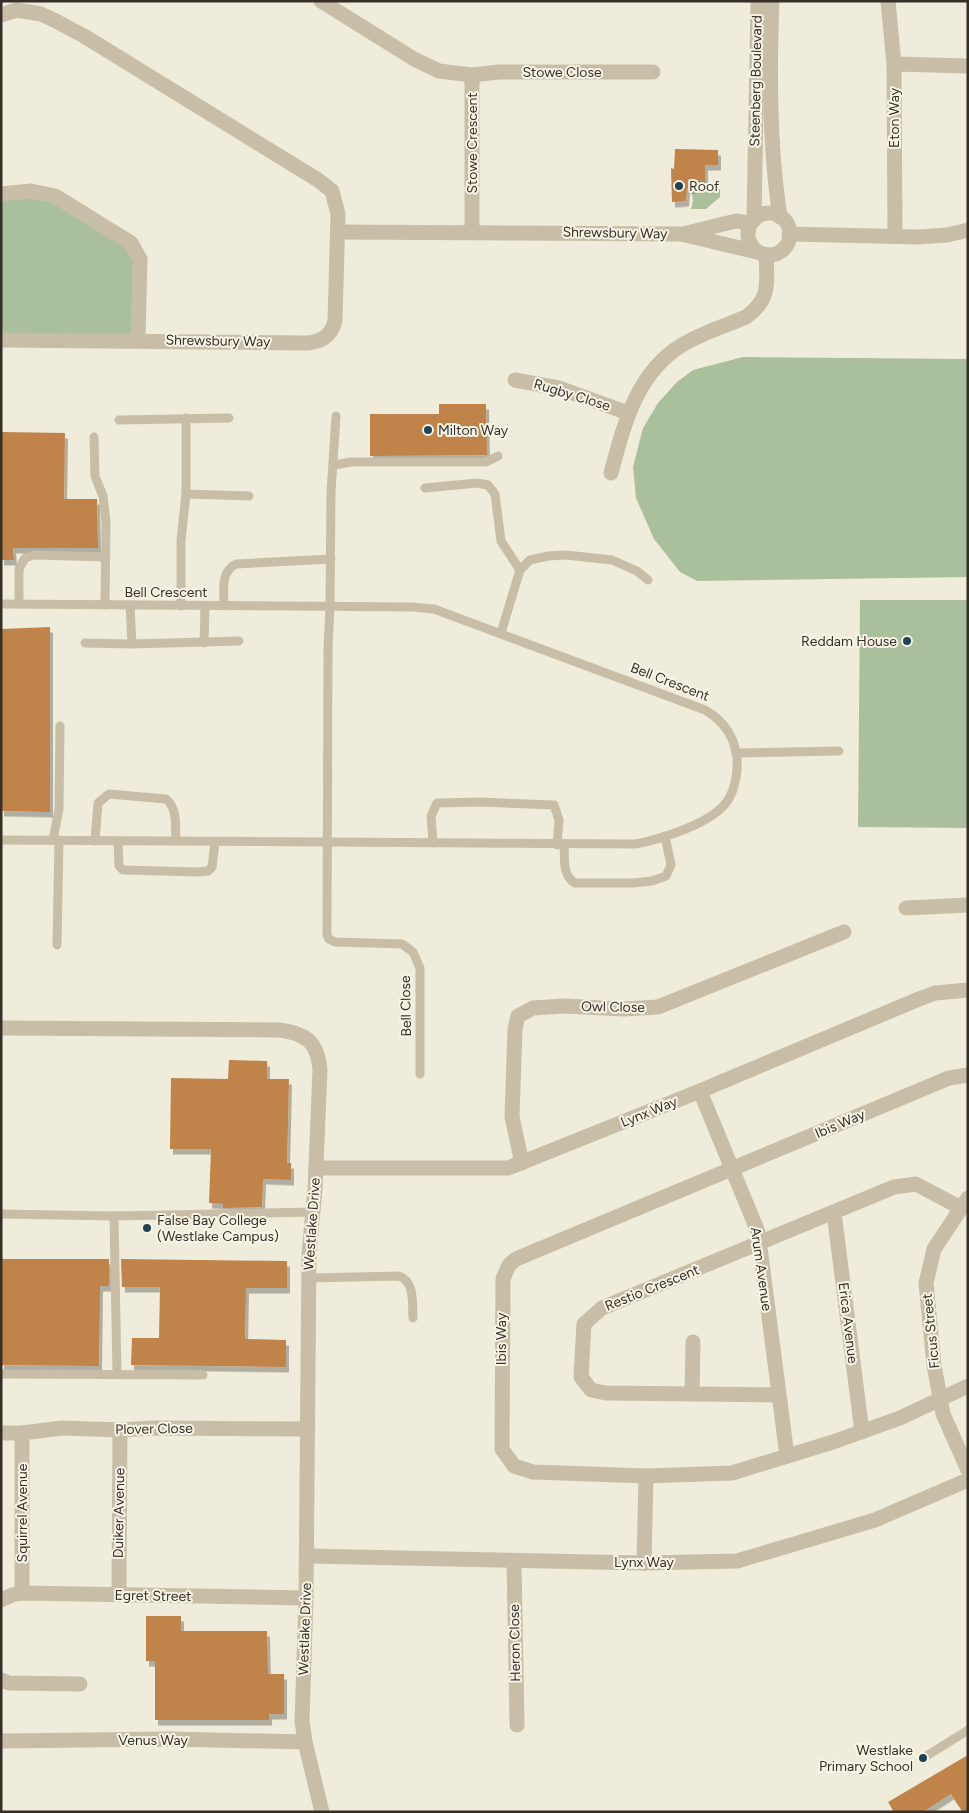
<svg xmlns="http://www.w3.org/2000/svg" width="969" height="1813" font-family="Figtree,sans-serif">
<style>
.green{fill:#aabf9c}
.building{fill:#c08349;filter:url(#shadow)}
.lines{fill:none;stroke-linecap:round;stroke-linejoin:round}
.lane{stroke:#c8bea7;stroke-width:9}
.street{stroke:#c8bea7;stroke-width:15}
.poi-dot{fill:#1f4454;stroke:#f8f5e7;stroke-width:2}
.labels{text-anchor:middle;dominant-baseline:central;stroke-width:4;stroke-linejoin:round;paint-order:stroke}
.street-label{font-size:14px;fill:#352f28;stroke:#f8f5e7}
.poi-label{font-size:14px;fill:#352f28;stroke:#f8f5e7;text-anchor:start}
</style>
<defs>
<filter id="shadow"><feDropShadow dx="3" dy="5.5" stdDeviation="0" flood-color="#0004"/></filter>
</defs>
<rect width="100%" height="100%" fill="#f0ecdb"/>
<g class="green">
<path d="M694,180L705,181L706,189H720V197L706,209H691L693,201L691,188Z"/>
<path d="M31,191L135,248L138,340H1V194Z"/>
<path d="M743,357L968,359V577L697,581L680,572L654,539L636,498L633,467L643,428L658,403L677,382L693,370Z"/>
<path d="M860,600H968V828L858,827Z"/>
</g>
<g class="building">
<path d="M675,149L718,150V165H705V181L694,180V188H687L686,201L672,202L671,168L674,169Z"/>
<path d="M439,404H486L487,455L370,456V414H439Z"/>
<path d="M1,432L65,433L64,499H97L98,548H13L14,560H1Z"/>
<path d="M50,627V812L1,811V629Z"/>
<path d="M229,1060L267,1061V1079H289L287,1163H291V1180L263,1179L262,1207L223,1208V1204L209,1203L211,1149H170L171,1078L228,1079Z"/>
<path d="M1,1259H109V1286H100L99,1366L1,1365Z"/>
<path d="M121,1259L287,1261V1288H246L245,1339L286,1340V1367L131,1365L132,1338H159L160,1287H122Z"/>
<path d="M146,1616H181V1631H267L268,1674H284V1714H269V1720H155V1661H146Z"/>
<path d="M968,1755V1812H963L951,1794L923,1812H894L888,1802Z"/>
</g>
<g class="lines">
<g class="lane">
<path d="M336,416L331,492L330,607L328,648L327,935L329,939L335,942L402,944L413,952L420,968V1074"/>
<path d="M119,420L229,418"/>
<path d="M94,437L95,476L103,496L106,522L105,605"/>
<path d="M334,465L351,462H486L498,456"/>
<path d="M425,488L477,483L488,485L495,494L501,541L520,570"/>
<path d="M186,494L249,496"/>
<path d="M1,604L412,607L434,609L705,710C724,721 735,737 737,759C738,772 735,789 728,800C714,823 661,839 636,844L1,840"/>
<path d="M19,604V569L25,558L34,555L106,557"/>
<path d="M130,605L132,644"/>
<path d="M181,606V540L186,494V418"/>
<path d="M224,606C224,591 220,572 236,564L331,559"/>
<path d="M501,633L520,570L530,560L548,556L566,555L612,560L637,571L648,580"/>
<path d="M85,643L132,644L239,641"/>
<path d="M204,643L205,606"/>
<path d="M736,753L839,751"/>
<path d="M53,840L59,809L60,726"/>
<path d="M95,841L98,803L109,794L166,799C178,809 175,826 176,841"/>
<path d="M118,841L119,866L123,870L198,872L208,871L212,867L215,842"/>
<path d="M433,843L431,816L437,803L480,802L554,805L559,820L557,845"/>
<path d="M564,845C565,858 562,876 575,883H633L652,881L666,876L671,865L665,836"/>
<path d="M57,945L59,840"/>
<path d="M1,1214L114,1216L312,1212"/>
<path d="M114,1216L117,1374"/>
<path d="M309,1278L399,1276C415,1282 412,1302 413,1318"/>
<path d="M1,1374L203,1375"/>
<path d="M928,1755L968,1730"/>
</g>
<g class="street">
<path d="M321,1L414,59L439,71L472,75L499,72H653"/>
<path d="M772,1C769,73 769,146 780,217"/>
<path d="M888,1L894,64L895,236"/>
<path d="M1,15L17,10L41,14L54,20L84,36L318,180L332,191L338,214L335,321C331,336 322,341 308,343L1,340"/>
<path d="M894,64L968,66"/>
<path d="M472,75V231"/>
<path d="M1,194L31,191L55,196L131,243L140,259L138,340"/>
<circle cx="769" cy="234" r="21"/>
<path d="M754,220L758,1"/>
<path d="M338,232L681,234L757,252"/>
<path d="M683,234L736,221L751,223"/>
<path d="M789,234L918,237L947,235L968,230"/>
<path d="M515,380L559,388L628,413"/>
<path d="M611,473C624,425 636,373 682,345C702,333 725,326 746,317C771,299 767,283 766,255"/>
<path d="M906,908L968,905"/>
<path d="M1,1028L280,1030C306,1034 317,1041 320,1069L315,1189L309,1254L306,1598L302,1721L305,1742L322,1812"/>
<path d="M968,1075L949,1078L516,1259L509,1265L503,1279L502,1449L514,1466L533,1472L646,1476L732,1473L833,1442L900,1418L968,1386"/>
<path d="M700,1091L758,1232L787,1456"/>
<path d="M522,1163L512,1117L515,1029L518,1016L533,1008L564,1006L624,1009L658,1007L844,932"/>
<path d="M316,1168H508L700,1091L919,999L935,993L968,990"/>
<path d="M968,1198L934,1249L926,1283L934,1365L943,1414L968,1470"/>
<path d="M834,1213L862,1432"/>
<path d="M692,1393L693,1342"/>
<path d="M777,1395L606,1393L591,1390L581,1377L584,1324L602,1308L894,1187L916,1184L961,1208"/>
<path d="M1,1433H22L62,1428L120,1430L154,1428L308,1429"/>
<path d="M307,1556L644,1563L737,1561L875,1520L968,1480"/>
<path d="M514,1561L517,1725"/>
<path d="M644,1563L646,1476"/>
<path d="M22,1593V1433"/>
<path d="M119,1595L120,1430"/>
<path d="M1,1600L12,1595L22,1593L306,1598"/>
<path d="M1,1680L9,1683L80,1684"/>
<path d="M1,1741L170,1739L305,1742"/>
</g>
</g>
<g class="poi-dot">
<circle cx="679" cy="186" r="5"/>
<circle cx="428" cy="430" r="5"/>
<circle cx="907" cy="641" r="5"/>
<circle cx="147" cy="1228" r="5"/>
<circle cx="923" cy="1758" r="5"/>
</g>
<g class="labels">
<g class="street-label">
<text x="562" y="72">Stowe Close</text>
<text transform="translate(756 81) rotate(-89)">Steenberg Boulevard</text>
<text transform="translate(894 118) rotate(-90)">Eton Way</text>
<text transform="translate(472 143) rotate(-90)">Stowe Crescent</text>
<text transform="translate(615 233) rotate(1)">Shrewsbury Way</text>
<text transform="translate(218 341) rotate(1)">Shrewsbury Way</text>
<text transform="translate(572 395) rotate(17)">Rugby Close</text>
<text x="166" y="592">Bell Crescent</text>
<text transform="translate(670 682) rotate(21)">Bell Crescent</text>
<text transform="translate(406 1006) rotate(-91)">Bell Close</text>
<text transform="translate(613 1007) rotate(1)">Owl Close</text>
<text transform="translate(649 1112) rotate(-22)">Lynx Way</text>
<text transform="translate(840 1124) rotate(-23)">Ibis Way</text>
<text transform="translate(312 1224) rotate(-86)">Westlake Drive</text>
<text transform="translate(761 1269) rotate(82)">Arum Avenue</text>
<text transform="translate(652 1288) rotate(-22)">Restio Crescent</text>
<text transform="translate(848 1323) rotate(83)">Erica Avenue</text>
<text transform="translate(931 1331) rotate(-96)">Ficus Street</text>
<text transform="translate(501 1339) rotate(-90)">Ibis Way</text>
<text transform="translate(154 1429) rotate(-1)">Plover Close</text>
<text transform="translate(22 1513) rotate(-90)">Squirrel Avenue</text>
<text transform="translate(119 1513) rotate(-89)">Duiker Avenue</text>
<text x="644" y="1562">Lynx Way</text>
<text transform="translate(153 1596) rotate(1)">Egret Street</text>
<text transform="translate(305 1629) rotate(-88)">Westlake Drive</text>
<text transform="translate(515 1643) rotate(-91)">Heron Close</text>
<text x="153" y="1740">Venus Way</text>
</g>
<g class="poi-label">
<text x="689" y="186">Roof</text>
<text x="438" y="430">Milton Way</text>
<text x="897" y="641" text-anchor="end">Reddam House</text>
<text x="157" y="1220">False Bay College<tspan x="157" dy="16">(Westlake Campus)</tspan></text>
<text x="913" y="1750" text-anchor="end">Westlake<tspan x="913" dy="16">Primary School</tspan></text>
</g>
</g>
<rect width="969" height="1813" fill="none" stroke="#352f28" stroke-width="5"/>
</svg>
